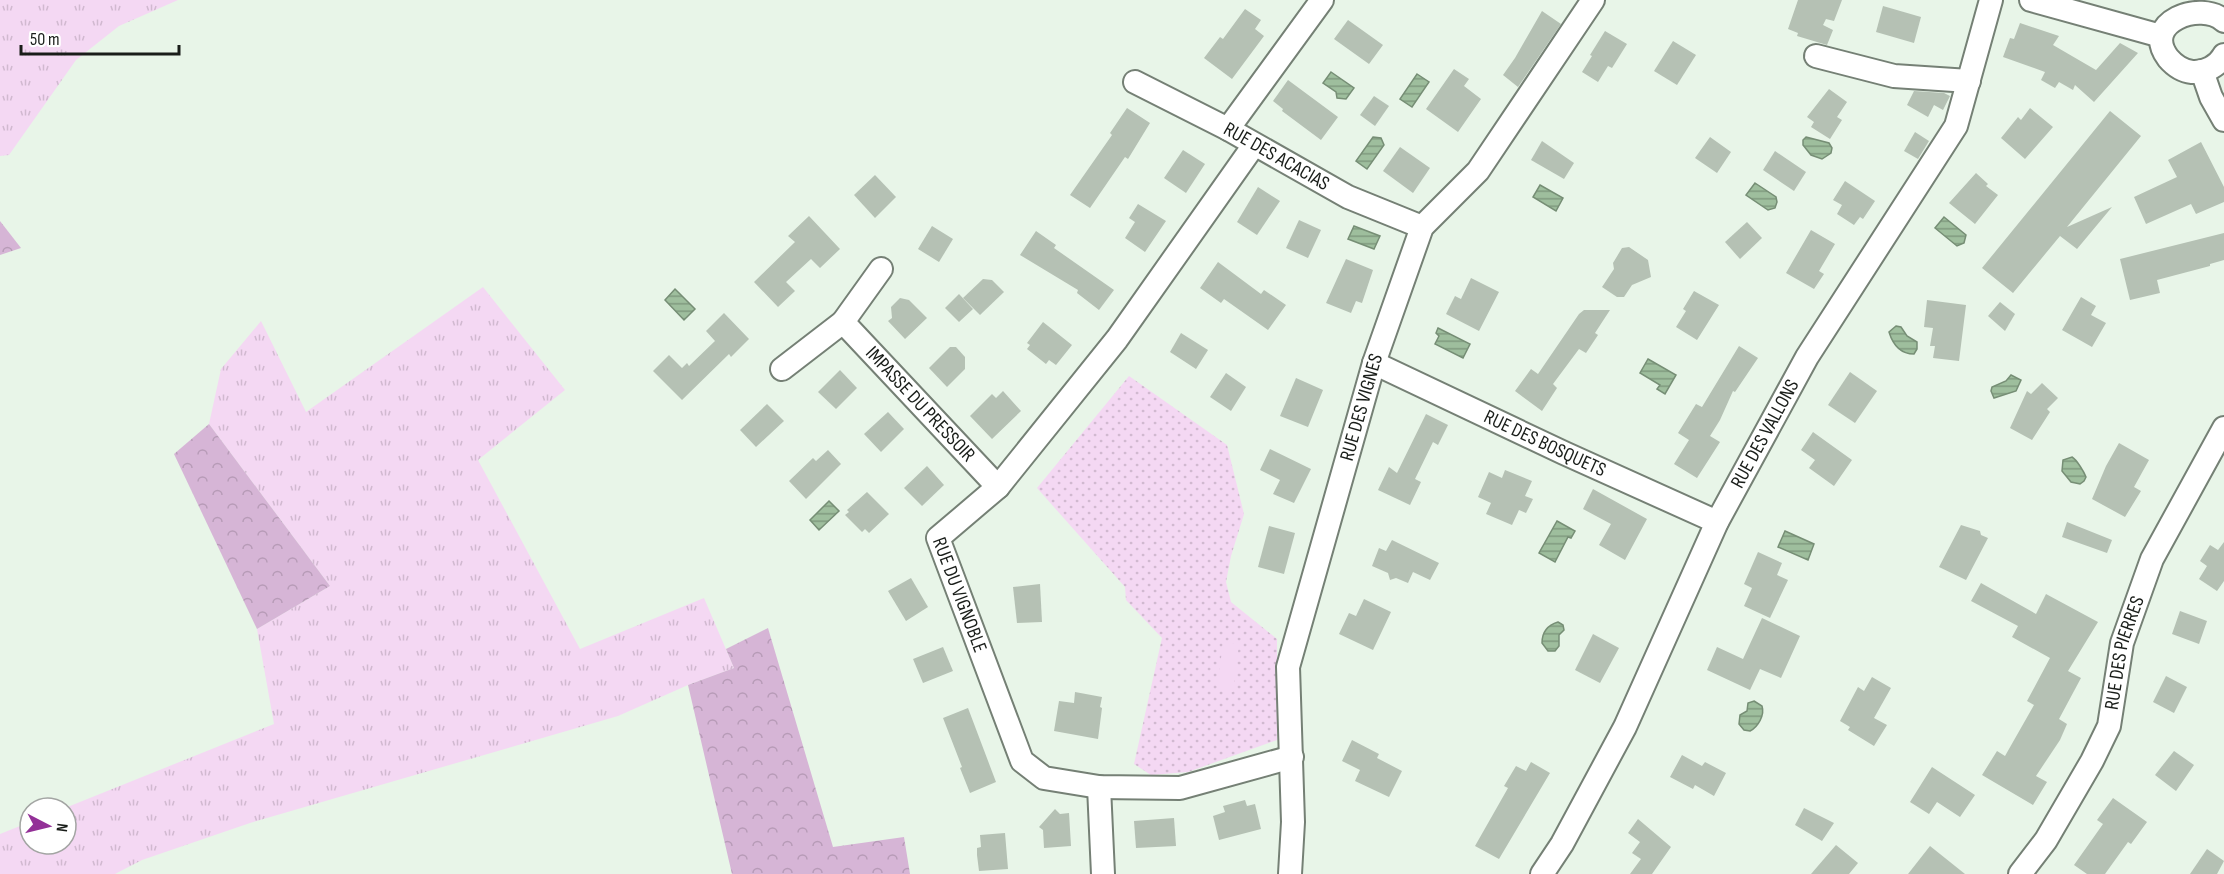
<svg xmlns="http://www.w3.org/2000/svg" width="2224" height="874" font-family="'Sofia Sans Condensed',sans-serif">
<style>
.grass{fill:url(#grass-tufts)}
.forest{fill:url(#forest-crowns)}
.park{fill:url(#park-dots)}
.pitch{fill:#f4d8f3}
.water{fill:url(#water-rules);stroke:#768e75;stroke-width:1.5}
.building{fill:#b5c1b4}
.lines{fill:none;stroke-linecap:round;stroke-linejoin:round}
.street-casing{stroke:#758075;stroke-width:26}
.street{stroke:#fff;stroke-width:22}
.labels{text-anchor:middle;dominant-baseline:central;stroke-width:4.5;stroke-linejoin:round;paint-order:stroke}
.street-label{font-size:20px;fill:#191d19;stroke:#fff}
</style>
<defs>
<pattern id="grass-tufts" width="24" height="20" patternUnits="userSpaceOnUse" patternTransform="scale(1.5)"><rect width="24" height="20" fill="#f4d8f3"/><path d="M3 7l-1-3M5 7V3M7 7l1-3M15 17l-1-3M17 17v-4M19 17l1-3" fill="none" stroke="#d1b9d0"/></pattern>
<pattern id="forest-crowns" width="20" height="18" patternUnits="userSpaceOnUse" patternTransform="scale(1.5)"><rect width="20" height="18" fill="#d6b5d6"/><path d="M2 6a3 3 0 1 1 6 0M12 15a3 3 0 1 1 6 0" fill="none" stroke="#b79bb7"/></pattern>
<pattern id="park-dots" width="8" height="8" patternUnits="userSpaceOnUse" patternTransform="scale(1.5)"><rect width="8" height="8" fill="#f4d8f3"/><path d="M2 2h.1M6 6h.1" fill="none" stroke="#d1b9d0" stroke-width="1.8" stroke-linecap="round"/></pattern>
<pattern id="water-rules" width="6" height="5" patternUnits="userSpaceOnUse" patternTransform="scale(1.5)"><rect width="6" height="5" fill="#9ebe9d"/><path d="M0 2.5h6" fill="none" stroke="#809a7f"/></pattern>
</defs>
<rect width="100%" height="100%" fill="#e8f5e8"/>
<g class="grass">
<path d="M0,0H178L119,26L76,60L9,155L0,156Z"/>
<path d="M483,287L565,390L478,460L580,649L704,598L734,668L688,685L618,716L250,823L142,860L115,874H0V834L30,822V844H66L65,808L274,724L257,629L330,586L209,424L221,369L261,321L306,412Z"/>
</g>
<g class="forest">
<path d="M0,221L21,248L0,255Z"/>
<path d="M209,424L330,586L257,629L174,454Z"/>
<path d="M768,628L833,847L904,837L910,874H732L688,685L734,668L726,649Z"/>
</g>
<path class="park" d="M1129,376L1227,445L1244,514L1231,556L1226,582L1231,602L1277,639V740L1188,772L1151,775L1134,764L1162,638L1126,600L1125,587L1037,488Z"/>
<path class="pitch" d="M1223,642L1239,644L1233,692L1217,690Z"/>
<g class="water">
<path d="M1331,72L1354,88L1346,99L1337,98L1336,92L1323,83Z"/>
<path d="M1417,74L1429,82L1412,107L1400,99Z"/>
<path d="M1373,137L1381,138L1384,145L1367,169L1356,161Z"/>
<path d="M1806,137L1829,143L1832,148L1831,153L1822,159L1811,155L1803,145V140Z"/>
<path d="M1755,183L1776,197L1777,202L1775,208L1768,210L1746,195Z"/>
<path d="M1540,185L1563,198L1556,211L1533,197Z"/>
<path d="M1944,217L1966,235L1964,243L1957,246L1935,228Z"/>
<path d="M1354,226L1380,236L1374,249L1348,239Z"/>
<path d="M675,289L695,309L684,320L665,300Z"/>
<path d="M1896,326L1901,327L1907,336L1917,342V349L1914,354C1900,354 1893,345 1889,332Z"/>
<path d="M1438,328L1470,344L1463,358L1435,344L1439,336L1436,333Z"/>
<path d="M1648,359L1676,375L1665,394L1657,389L1660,385L1640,373Z"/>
<path d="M2011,375L2021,380L2016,391L1994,398L1991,391L1992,387L2006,381Z"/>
<path d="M2072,457C2077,460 2084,472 2086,477L2084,481L2080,484L2071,482L2062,471L2063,460Z"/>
<path d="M829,501L839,511L819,530L810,520Z"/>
<path d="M1557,521L1575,531L1571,538L1568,537L1555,562L1539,553Z"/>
<path d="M1785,531L1814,544L1808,560L1778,547Z"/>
<path d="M1558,622L1563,625L1564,630L1559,635V646L1555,651H1548L1542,643C1542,632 1548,625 1558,622Z"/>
<path d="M1754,701L1762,706C1765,715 1758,727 1750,731L1744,730L1739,724L1740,715L1747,711L1748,703Z"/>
</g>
<g class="building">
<path d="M1798,0H1842L1834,21L1826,19L1823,25L1833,30L1827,45L1797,36L1798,33L1788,29Z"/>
<path d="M1883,6L1921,17L1914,43L1876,32Z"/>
<path d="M1245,9L1261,20L1255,29L1264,36L1232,79L1204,58L1220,37L1223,39Z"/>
<path d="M1542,11L1561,24L1518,87L1503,75L1515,58Z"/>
<path d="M1348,20L1383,45L1369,64L1334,39Z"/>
<path d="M2020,23L2059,36L2053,45L2096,70L2120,43L2138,53L2094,102L2075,85L2073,90L2059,82L2055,88L2041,80L2045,72L2003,57L2010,38L2014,39Z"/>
<path d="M1605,31L1627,44L1612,68L1608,66L1598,82L1582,72L1592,56L1590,55Z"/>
<path d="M1673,41L1696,55L1677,85L1654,71Z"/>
<path d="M1454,69L1469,79L1464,86L1481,99L1458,132L1426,109Z"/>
<path d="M1288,80L1338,117L1321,140L1282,111L1283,109L1273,101Z"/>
<path d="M1829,89L1847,102L1837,117L1842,120L1830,139L1811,127L1814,122L1807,117Z"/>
<path d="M1914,91L1944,93L1950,96L1943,110L1934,105L1928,117L1907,105Z"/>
<path d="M1374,96L1389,106L1375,126L1360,115Z"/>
<path d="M1127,108L1150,123L1128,159L1125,157L1090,208L1070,195L1112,135L1110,133Z"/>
<path d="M2030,108L2053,127L2025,159L2001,138L2018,117L2021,120Z"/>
<path d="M2110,111L2141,136L2067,227L2112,207L2077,249L2060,236L2013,293L1982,268Z"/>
<path d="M1915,132L1929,141L1918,159L1904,151Z"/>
<path d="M1710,137L1731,152L1717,173L1695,158Z"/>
<path d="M1542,141L1574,163L1564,179L1531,160Z"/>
<path d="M2201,142L2224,187V202L2196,214L2191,204L2146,224L2134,197L2177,177L2168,160Z"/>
<path d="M1400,147L1430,168L1413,193L1383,171Z"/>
<path d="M1183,150L1205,164L1186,193L1164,178Z"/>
<path d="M1775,151L1806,172L1794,191L1763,170Z"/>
<path d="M1976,173L1988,184L1986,186L1998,195L1975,224L1949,203Z"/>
<path d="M875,175L896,197L875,218L854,195Z"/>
<path d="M1845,181L1875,201L1863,219L1860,217L1854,225L1837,214L1842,205L1833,200Z"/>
<path d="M1258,187L1280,201L1257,235L1237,222Z"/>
<path d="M1138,204L1166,221L1145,252L1125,238L1135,222L1129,218Z"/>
<path d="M809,216L840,249L820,268L811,259L786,282L795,291L778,307L754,282L795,242L788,236Z"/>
<path d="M1299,220L1321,230L1308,258L1286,248Z"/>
<path d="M1747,222L1762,238L1740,259L1725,242Z"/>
<path d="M932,226L953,239L939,262L918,249Z"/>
<path d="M1811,230L1835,244L1819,271L1824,274L1814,289L1786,273Z"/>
<path d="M1036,231L1056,245L1054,248L1114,290L1099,310L1077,293L1078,290L1020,255Z"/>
<path d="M2224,233V260L2210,264V266L2157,280L2160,293L2130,300L2120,259Z"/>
<path d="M1629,247L1648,260L1651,277L1632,285L1624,297H1617L1602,287L1614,269L1613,263L1622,248Z"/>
<path d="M1346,259L1373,270L1362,303L1356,301L1351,313L1326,303Z"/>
<path d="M1218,262L1261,294L1264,290L1286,305L1268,330L1224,299L1221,303L1200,288Z"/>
<path d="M1471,278L1499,292L1479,331L1446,314L1455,296L1461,299Z"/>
<path d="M983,279L992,280L1004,292L980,315L963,298Z"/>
<path d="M1694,291L1719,305L1697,340L1676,327L1686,311L1683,309Z"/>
<path d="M959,294L973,309L959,322L945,308Z"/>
<path d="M2081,297L2096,306L2091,315L2106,323L2092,347L2062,330Z"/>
<path d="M900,298L909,300L927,318L905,339L888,321L892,318L891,307Z"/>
<path d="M1927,300L1966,305L1959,361L1933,358L1935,346H1930L1933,328L1924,327Z"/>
<path d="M2000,302L2015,314L2005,331L1988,316Z"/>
<path d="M1584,310H1610L1595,333L1598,335L1586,353L1579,349L1553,384L1557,388L1542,411L1515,391L1531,369L1538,374L1579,314Z"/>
<path d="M724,313L749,339L731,357L729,354L682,400L653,371L669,355L682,368L687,363L689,366L715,341L706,331Z"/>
<path d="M1043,322L1072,345L1056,365L1049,360L1046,364L1027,349L1030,345L1027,343Z"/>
<path d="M1181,333L1208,350L1196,369L1170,352Z"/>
<path d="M1739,346L1758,358L1735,392L1733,391L1720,420L1710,436L1720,442L1697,478L1674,464L1689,440L1678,433L1696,404L1702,407Z"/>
<path d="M950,347H956L965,357V369L947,387L929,368Z"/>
<path d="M840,370L857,388L836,409L818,392Z"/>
<path d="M1850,372L1877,391L1855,423L1828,405Z"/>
<path d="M1226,373L1246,387L1231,411L1210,397Z"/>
<path d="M1296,378L1323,390L1308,427L1280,416Z"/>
<path d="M2042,383L2058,398L2047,409L2050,412L2032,440L2010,428L2027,391L2031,394Z"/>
<path d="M1003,391L1021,411L992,439L970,416L992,394L996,398Z"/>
<path d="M767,404L784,421L756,447L740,430Z"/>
<path d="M888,412L904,429L881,452L864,434Z"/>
<path d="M1426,414L1448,425L1438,445L1433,442L1415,479L1421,482L1410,505L1378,490L1389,467L1397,473Z"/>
<path d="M1813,432L1852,460L1834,486L1809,468L1815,460L1801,450Z"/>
<path d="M2119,443L2149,460L2134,487L2141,491L2125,517L2092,499L2106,466Z"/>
<path d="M1270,449L1311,469L1294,503L1273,494L1280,480L1260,470Z"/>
<path d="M828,450L841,464L806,499L789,481L813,458L816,461Z"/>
<path d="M927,466L944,485L922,506L904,488Z"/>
<path d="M1505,470L1532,481L1525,496L1533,499L1526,513L1519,510L1512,525L1486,514L1491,503L1478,497L1489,472L1502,478Z"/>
<path d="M1593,489L1647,519L1625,560L1599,545L1611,524L1583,509Z"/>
<path d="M867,492L889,514L869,533L865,529L862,532L845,515L849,512L847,510Z"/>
<path d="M2067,522L2112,540L2107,553L2062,537Z"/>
<path d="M1961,525L1980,531L1981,535L1988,538L1966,580L1939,567Z"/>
<path d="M1269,526L1295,533L1284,574L1258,567Z"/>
<path d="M1392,540L1439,563L1430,580L1413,572L1408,583L1396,578L1390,580L1388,573L1372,566L1379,548L1386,551Z"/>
<path d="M2224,542V581L2217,591L2199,579L2207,566L2200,561L2210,545L2218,550Z"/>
<path d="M1758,552L1782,563L1777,575L1788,580L1770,618L1744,606L1752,588L1744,584Z"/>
<path d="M911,578L928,607L906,621L888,591Z"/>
<path d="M1981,583L2036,614L2046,594L2098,622L2068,671L2081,678L2059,719L2067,724L2060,740L2036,776L2047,782L2033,805L1982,775L1997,751L2005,756L2034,705L2027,701L2050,658L2012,637L2018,626L1971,601Z"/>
<path d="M1040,584L1042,622L1017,623L1013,587Z"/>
<path d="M1364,599L1391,612L1373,650L1339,634L1349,613L1356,616Z"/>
<path d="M2180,611L2207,621L2199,644L2172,634Z"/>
<path d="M1762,618L1800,636L1781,678L1760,669L1750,690L1707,670L1717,647L1743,659Z"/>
<path d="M1593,634L1619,648L1600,683L1575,670Z"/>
<path d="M943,647L953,671L923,683L913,659Z"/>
<path d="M2166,676L2187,687L2174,713L2153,702Z"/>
<path d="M1872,677L1891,688L1874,718L1887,725L1874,746L1848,730L1850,727L1840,721L1858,687L1864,691Z"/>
<path d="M1075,692L1102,697L1100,707L1102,708L1098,739L1054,731L1059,701L1074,703Z"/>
<path d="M968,708L996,782L970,793L960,768L962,767L943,718Z"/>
<path d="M1352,740L1379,754L1377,758L1402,771L1389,797L1355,781L1360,770L1342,761Z"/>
<path d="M2174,751L2194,765L2176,791L2155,775Z"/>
<path d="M1682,755L1702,766L1705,762L1726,773L1714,796L1695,785L1693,789L1670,777Z"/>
<path d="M1531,762L1550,773L1499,859L1475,846L1508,788L1504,786L1516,766L1526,771Z"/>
<path d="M1932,767L1975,795L1960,817L1937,802L1929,814L1910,802Z"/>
<path d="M2113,798L2147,822L2131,844L2128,842L2105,874H2087L2074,865L2103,824L2097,820Z"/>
<path d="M1245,800L1247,806L1255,804L1261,829L1219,840L1213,816L1225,812L1223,806Z"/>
<path d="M1804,808L1834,823L1822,841L1795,825Z"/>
<path d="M1055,809L1060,814L1069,813L1071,846L1044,848L1043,830L1039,827Z"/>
<path d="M1174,818L1176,846L1136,848L1134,821Z"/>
<path d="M1638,819L1671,847L1652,874H1630L1641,859L1632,853L1640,842L1628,833Z"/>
<path d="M1005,833L1008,869L979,871L977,855V848L981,847L980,835Z"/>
<path d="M1836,845L1858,863L1849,874H1811Z"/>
<path d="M1930,846L1965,874H1908Z"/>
<path d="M2207,849L2224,861L2217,874H2190Z"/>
</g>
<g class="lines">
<defs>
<g id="street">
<path d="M2031,0L2161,36"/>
<path d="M2224,21C2201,0 2141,22 2168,58C2174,65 2183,71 2192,72C2205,73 2218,66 2224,55"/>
<path d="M1816,56L1894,76L1969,81"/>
<path d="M2202,71L2211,97L2224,120"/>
<path id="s1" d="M1135,82L1228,129L1348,197L1422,227"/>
<path d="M1228,129L1322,0"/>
<path id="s2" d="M1254,145L1117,339L998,487L938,538L1022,761L1044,778L1099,787L1180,788L1292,757"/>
<path id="s3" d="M881,269L843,322L998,487"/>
<path id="s4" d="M1374,363L1564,453L1717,522"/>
<path d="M782,369L843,322"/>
<path d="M1099,787L1103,874"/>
<path id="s5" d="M1290,874L1293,822L1288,667L1374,363L1422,227L1478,171L1593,0"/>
<path id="s6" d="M1542,874L1562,844L1625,727L1717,522L1807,357L1956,126L1991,0"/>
<path id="s7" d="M2020,874L2046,840L2092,761L2109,726L2122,643L2152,559L2224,428"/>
</g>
</defs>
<use href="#street" class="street-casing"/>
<use href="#street" class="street"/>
</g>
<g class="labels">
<g class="street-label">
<text stroke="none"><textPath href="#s1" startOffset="160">RUE DES ACACIAS</textPath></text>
<text stroke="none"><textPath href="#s3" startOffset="178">IMPASSE DU PRESSOIR</textPath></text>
<text stroke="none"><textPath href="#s5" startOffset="477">RUE DES VIGNES</textPath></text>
<text stroke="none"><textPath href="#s6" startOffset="494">RUE DES VALLONS</textPath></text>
<text stroke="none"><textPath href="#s4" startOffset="189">RUE DES BOSQUETS</textPath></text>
<text stroke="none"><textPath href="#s2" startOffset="567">RUE DU VIGNOBLE</textPath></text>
<text stroke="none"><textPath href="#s7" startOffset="248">RUE DES PIERRES</textPath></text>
</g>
</g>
<g transform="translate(48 826) rotate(97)"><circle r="28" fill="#ffffff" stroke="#a3a5a3" stroke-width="1.5"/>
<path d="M0-4.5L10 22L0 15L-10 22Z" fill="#933097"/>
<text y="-9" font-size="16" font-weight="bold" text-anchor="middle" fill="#191d19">N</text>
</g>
<path d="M21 45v9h158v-9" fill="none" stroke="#191d19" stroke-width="3"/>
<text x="30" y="45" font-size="18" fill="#191d19" stroke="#ffffff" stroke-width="4.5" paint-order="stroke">50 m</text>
</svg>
